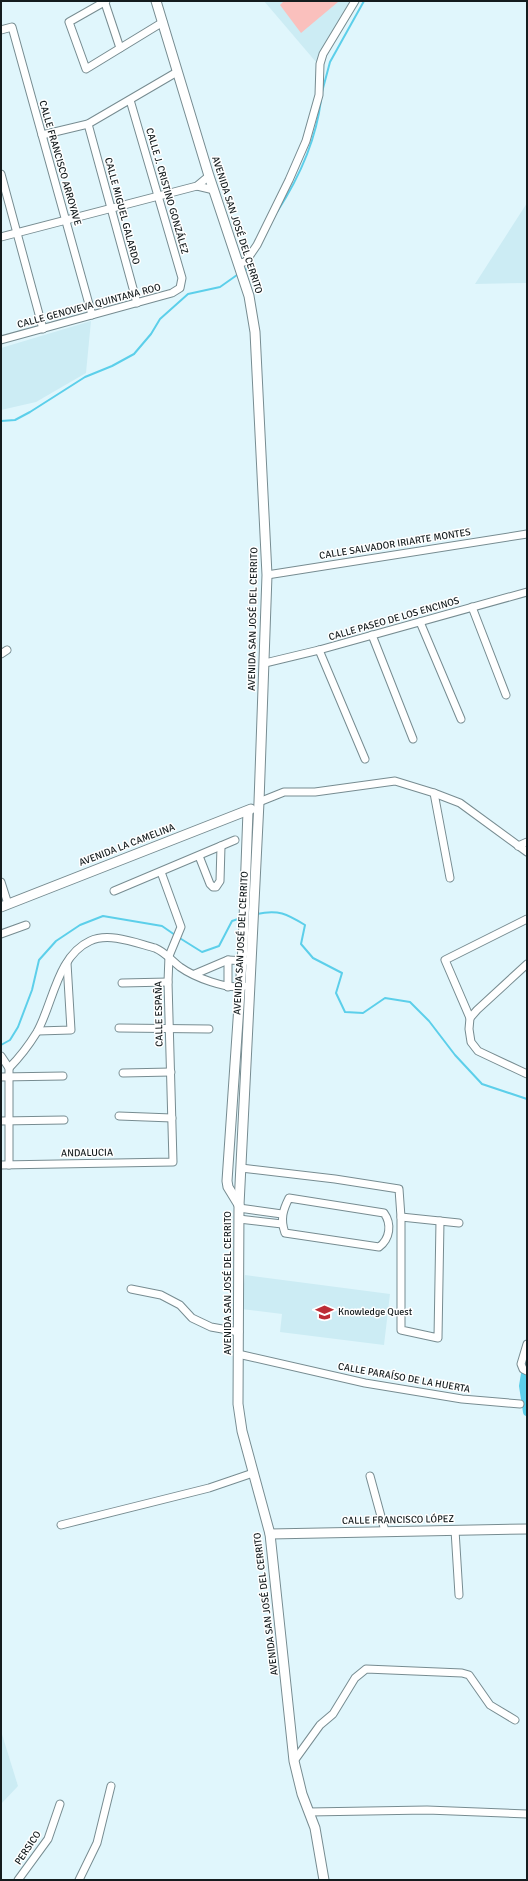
<svg xmlns="http://www.w3.org/2000/svg" width="528" height="1881" font-family="Signika,sans-serif">
<style>
.built{fill:#ccecf4}
.green{fill:#fac0bd}
.lines{fill:none;stroke-linecap:round;stroke-linejoin:round}
.stream{stroke:#5ccfea;stroke-width:2}
.canal{stroke:#5ccfea;stroke-width:8}
.minor-casing{stroke:#778c91;stroke-width:9}
.tertiary-casing{stroke:#778c91;stroke-width:11}
.minor{stroke:#fff;stroke-width:7}
.tertiary{stroke:#fff;stroke-width:9}
.labels{text-anchor:middle;dominant-baseline:central;stroke-width:3;stroke-linejoin:round;paint-order:stroke}
.street-label{font-size:10px;fill:#141c1e;stroke:#fff}
.poi-label{font-size:10px;fill:#141c1e;stroke:#fff;text-anchor:start}
</style>
<rect width="100%" height="100%" fill="#e0f6fc"/>
<g class="built">
<path d="M264,1H352L316,62Z"/>
<path d="M527,203V283L475,284Z"/>
<path d="M91,321L86,373L36,402L1,410V348Z"/>
<path d="M245,1275L390,1294L384,1345L280,1332L282,1314L241,1309Z"/>
<path d="M1,1731L18,1786L1,1804Z"/>
</g>
<path class="green" d="M284,1H337L338,2L301,33L280,5Z"/>
<g class="lines">
<g class="stream">
<path d="M322,92L330,62L364,1"/>
<path d="M277,212C299,178 316,141 321,100"/>
<path d="M245,271L251,260"/>
<path d="M1,421L15,420L30,412L85,377L112,366L134,354L151,334L160,319L188,294L220,287L237,275"/>
<path d="M257,914C278,909 287,914 305,925L301,944L313,958L342,973L336,993L345,1012L363,1013L385,998L410,1002L429,1021L455,1055L482,1084L527,1099"/>
<path d="M178,937L202,952L219,946L232,921L241,918"/>
<path d="M1,1045L10,1040L18,1027L32,990L39,960L56,941L80,925L103,916L162,926L175,935"/>
</g>
<path class="canal" d="M527,1362L523,1386L527,1412"/>
<defs>
<g id="minor">
<path d="M106,1L69,22L86,69L163,22"/>
<path d="M105,3L120,48"/>
<path d="M1,30L12,27L92,315"/>
<path d="M88,124L137,303"/>
<path d="M42,135L88,124L177,72"/>
<path d="M1,174L43,329"/>
<path d="M197,186L214,190"/>
<path d="M1,237L197,186L209,176"/>
<path d="M239,264L246,261L257,245L289,180L306,141L319,95L320,64L323,54L355,1"/>
<path d="M1,340L172,293L180,288L182,278L130,100"/>
<path d="M267,575L527,534"/>
<path d="M472,607L506,695"/>
<path d="M420,622L461,719"/>
<path d="M372,635L413,739"/>
<path d="M319,650L365,759"/>
<path d="M1,654L7,650"/>
<path d="M265,663L319,650L527,592"/>
<path d="M434,793L450,878"/>
<path d="M259,802L284,792H315L395,781L434,793L460,803L527,852"/>
<path d="M518,846L527,842"/>
<path d="M199,856L210,884L213,887H216L220,881L221,846"/>
<path d="M1,882L8,904"/>
<path d="M114,891L235,840"/>
<path d="M1,934L26,925"/>
<path d="M527,964L477,1010L470,1018L469,1029L471,1042L478,1051L527,1074"/>
<path d="M195,974L228,960L246,961"/>
<path d="M122,983L168,982"/>
<path d="M228,987V960"/>
<path d="M470,1018L445,960L527,919"/>
<path d="M119,1028L209,1029"/>
<path d="M38,1031L71,1030L67,963"/>
<path d="M1,1056L9,1068V1165"/>
<path d="M9,1068C20,1057 29,1045 37,1032C53,1004 57,956 90,941C109,932 136,943 155,948C165,952 171,960 180,967C194,977 227,990 244,986"/>
<path d="M123,1073L171,1072"/>
<path d="M1,1077L63,1076"/>
<path d="M119,1116L172,1118"/>
<path d="M1,1121L64,1120"/>
<path d="M1,1165L173,1162L168,982L169,956L181,927L161,872"/>
<path d="M241,1168L335,1179L399,1189L401,1217V1330L438,1338L440,1221"/>
<path d="M289,1198L384,1213C392,1224 390,1239 379,1247L285,1233C280,1219 283,1210 289,1198Z"/>
<path d="M239,1208L282,1214"/>
<path d="M401,1217L459,1223"/>
<path d="M239,1219L282,1224"/>
<path d="M131,1289L161,1295L180,1305L192,1318L211,1327L239,1332"/>
<path d="M527,1344L521,1364L523,1369L527,1371"/>
<path d="M238,1354L365,1383L462,1399L520,1404"/>
<path d="M370,1476L385,1531"/>
<path d="M61,1525L209,1488L253,1473"/>
<path d="M455,1530L459,1595"/>
<path d="M294,1761L320,1725L333,1714L355,1678L366,1669L462,1673L469,1675L490,1705L515,1720"/>
<path d="M309,1812L427,1810L527,1814"/>
<path d="M18,1880L48,1839L60,1804"/>
<path d="M79,1880L97,1843L111,1786"/>
</g>
<g id="tertiary">
<path d="M156,1L209,176L249,296L255,332L267,575L259,802L239,1205L238,1404L242,1431L270,1534L294,1761L302,1794L315,1828L324,1880"/>
<path d="M1,907L251,809"/>
<path d="M239,1205L228,1187L227,1181L243,947L248,811"/>
<path d="M270,1534L527,1529"/>
</g>
</defs>
<use href="#minor" class="minor-casing"/>
<use href="#tertiary" class="tertiary-casing"/>
<use href="#minor" class="minor"/>
<use href="#tertiary" class="tertiary"/>
</g>
<defs>
<symbol id="school-bare" viewBox="-9 -9 18 18"><path d="M0-5L7-2L0 1L-7-2ZM-4 1L0 2.5L4 1V4Q0 6-4 4Z" fill="#bd2d36" stroke="#fff" stroke-width="2.5" paint-order="stroke"/></symbol>
</defs>
<g fill-rule="evenodd">
<use href="#school-bare" x="312" y="1300" width="25" height="25"/>
</g>
<g class="labels">
<g class="street-label">
<text transform="translate(60 163) rotate(74)">CALLE FRANCISCO ARROYAVE</text>
<text transform="translate(167 191) rotate(74)">CALLE J. CRISTINO GONZÁLEZ</text>
<text transform="translate(122 211) rotate(75)">CALLE MIGUEL GALARDO</text>
<text transform="translate(237 225) rotate(72)">AVENIDA SAN JOSÉ DEL CERRITO</text>
<text transform="translate(89 306) rotate(-15)">CALLE GENOVEVA QUINTANA ROO</text>
<text transform="translate(395 544) rotate(-9)">CALLE SALVADOR IRIARTE MONTES</text>
<text transform="translate(253 619) rotate(-89)">AVENIDA SAN JOSÉ DEL CERRITO</text>
<text transform="translate(394 619) rotate(-16)">CALLE PASEO DE LOS ENCINOS</text>
<text transform="translate(127 845) rotate(-21)">AVENIDA LA CAMELINA</text>
<text transform="translate(241 943) rotate(-87)">AVENIDA SAN JOSÉ DEL CERRITO</text>
<text transform="translate(159 1014) rotate(-91)">CALLE ESPAÑA</text>
<text transform="translate(87 1153) rotate(-1)">ANDALUCIA</text>
<text transform="translate(228 1283) rotate(-90)">AVENIDA SAN JOSÉ DEL CERRITO</text>
<text transform="translate(404 1378) rotate(10)">CALLE PARAÍSO DE LA HUERTA</text>
<text transform="translate(398 1520) rotate(-1)">CALLE FRANCISCO LÓPEZ</text>
<text transform="translate(266 1604) rotate(-97)">AVENIDA SAN JOSÉ DEL CERRITO</text>
<text transform="translate(28 1848) rotate(-56)">PERSICO</text>
</g>
<g class="poi-label">
<text x="338" y="1312">Knowledge Quest</text>
</g>
</g>
<rect width="528" height="1881" fill="none" stroke="#141c1e" stroke-width="4"/>
</svg>
